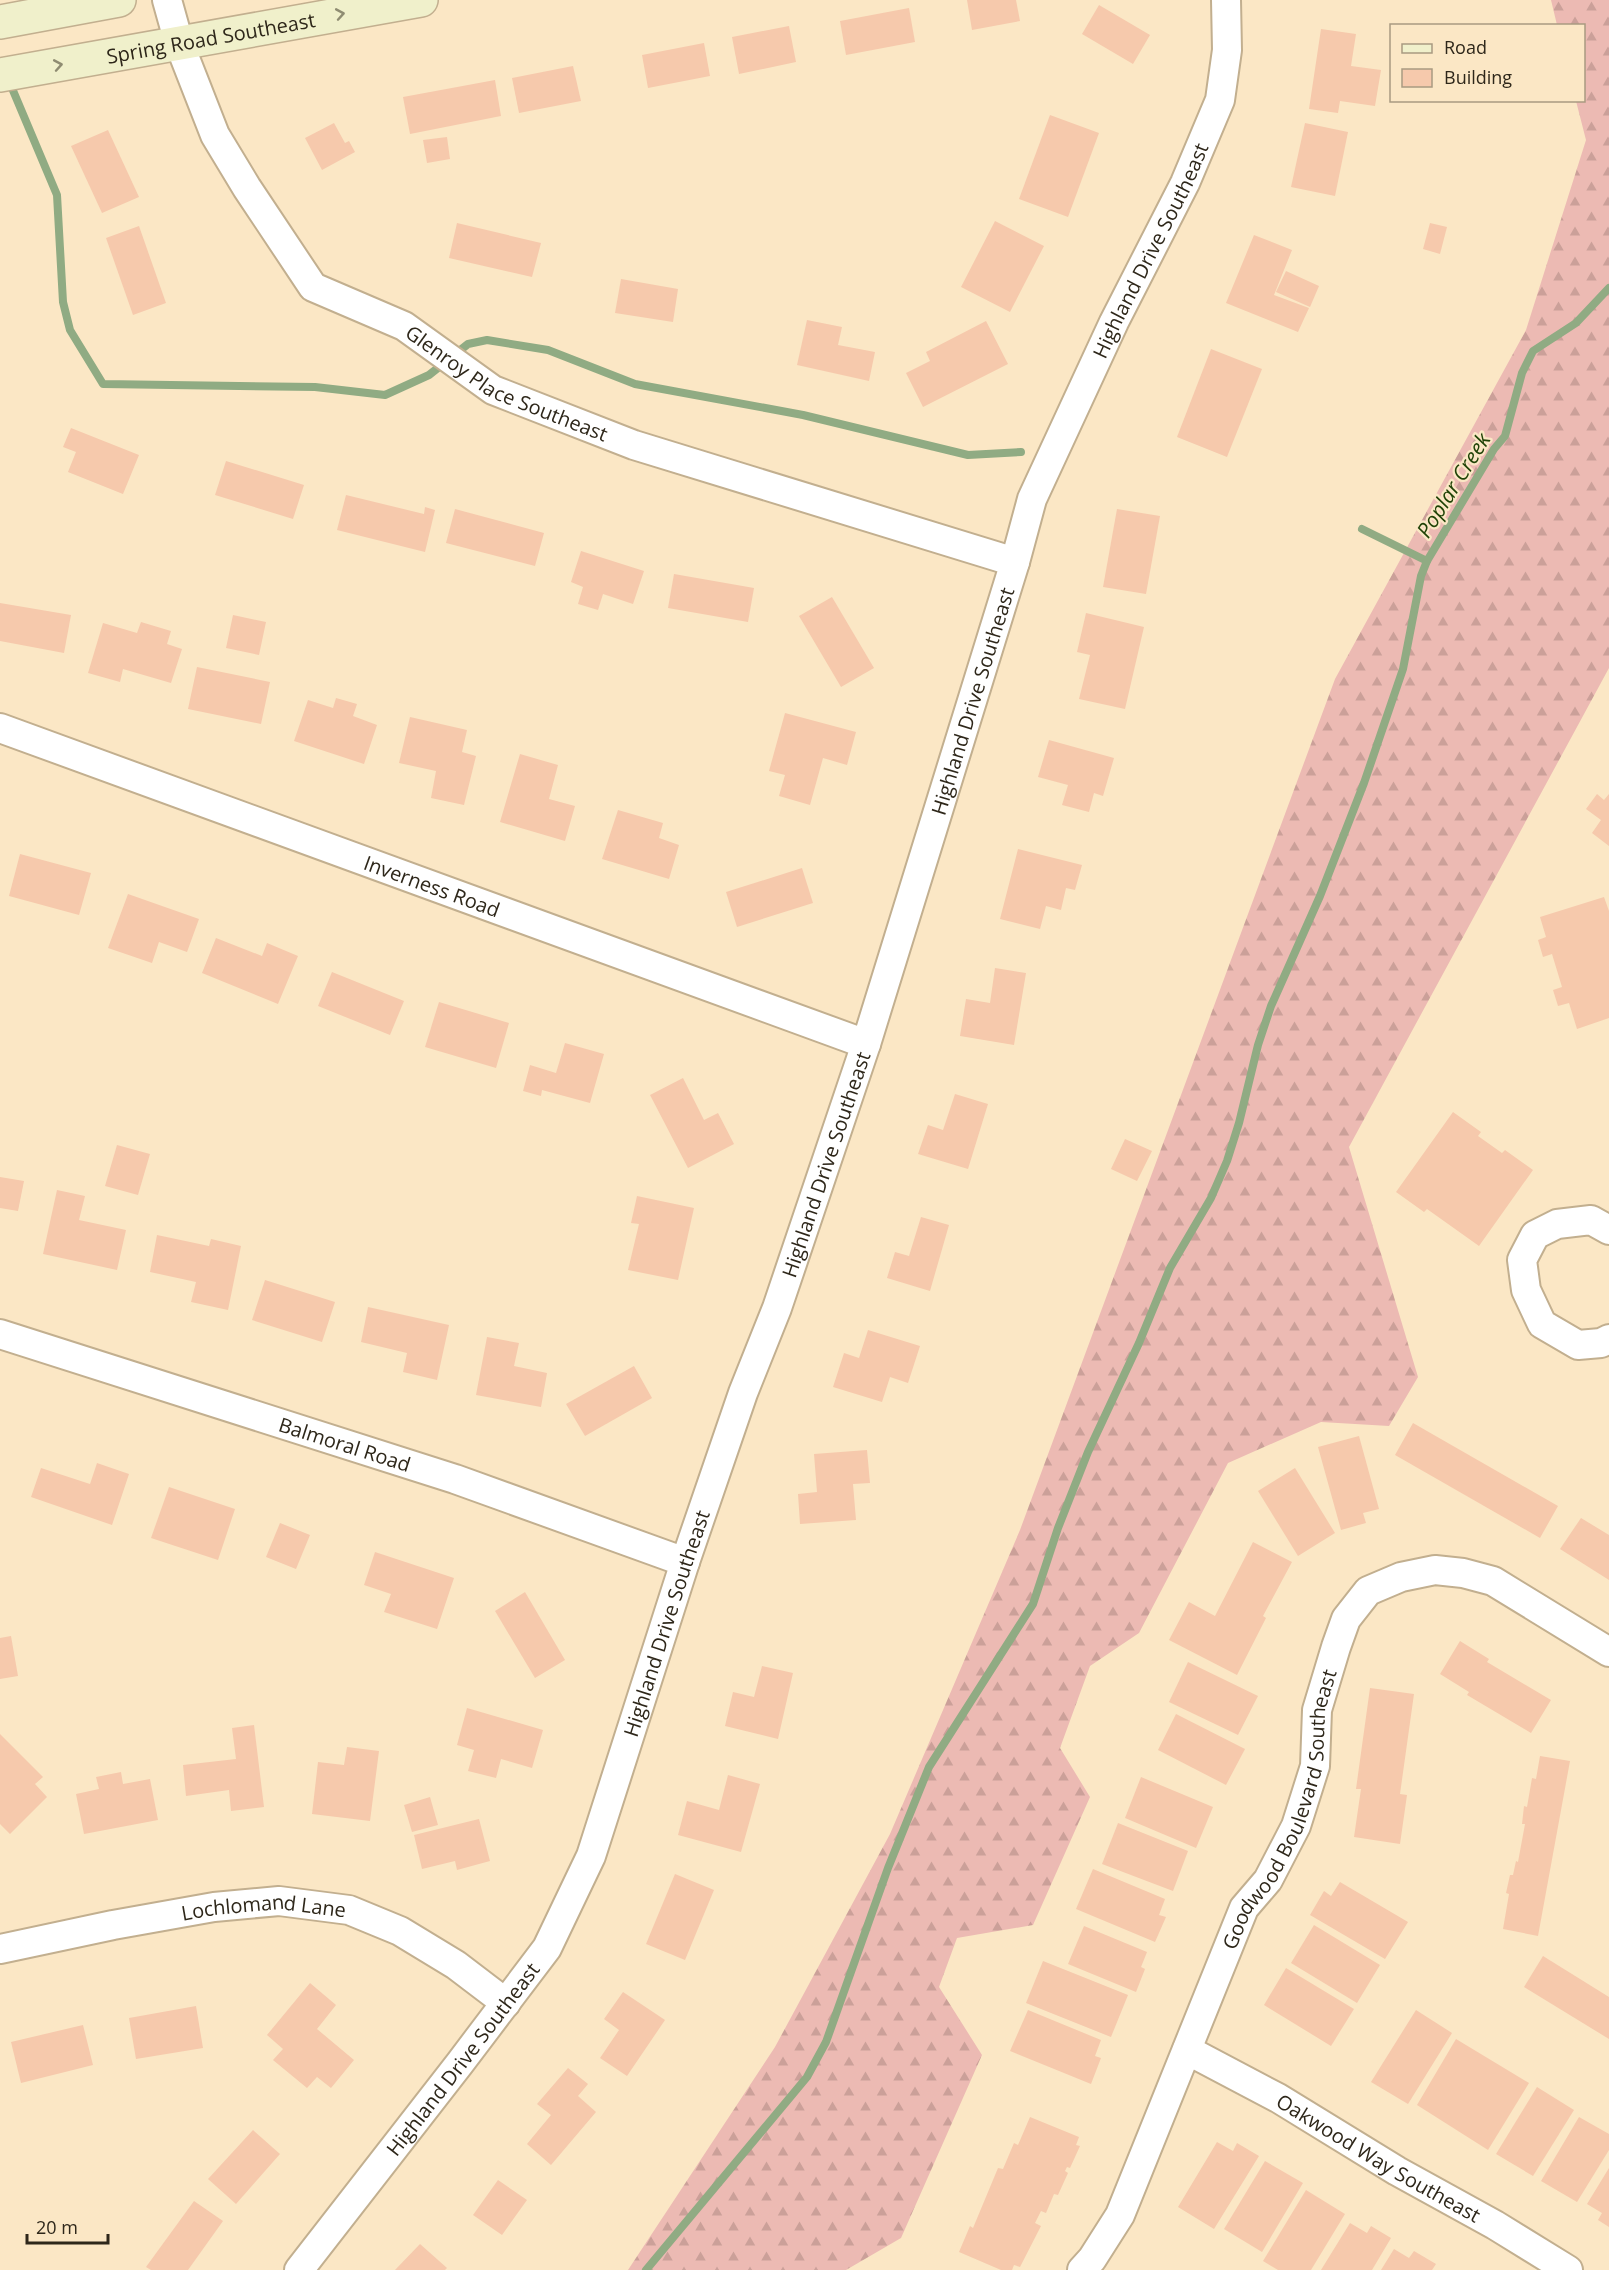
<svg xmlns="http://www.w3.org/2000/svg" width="1609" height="2270" font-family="'Open Sans',sans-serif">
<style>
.forest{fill:url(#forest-firs)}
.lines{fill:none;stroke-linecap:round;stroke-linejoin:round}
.stream{stroke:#90ab83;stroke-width:8}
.building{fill:#f6c9ac}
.minor-casing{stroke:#c2af8f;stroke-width:32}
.secondary-casing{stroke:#c2af8f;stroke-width:36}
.minor{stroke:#fff;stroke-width:28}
.secondary{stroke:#f0f0cb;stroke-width:33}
.oneway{stroke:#8f8c72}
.labels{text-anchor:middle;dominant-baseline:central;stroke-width:4.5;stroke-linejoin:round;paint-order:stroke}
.street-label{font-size:20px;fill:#2e271a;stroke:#fbe7c5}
.water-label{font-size:21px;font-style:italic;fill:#204307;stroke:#fbe7c5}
</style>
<defs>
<pattern id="forest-firs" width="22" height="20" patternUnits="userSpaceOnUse" patternTransform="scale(1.5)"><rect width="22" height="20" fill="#ecbab3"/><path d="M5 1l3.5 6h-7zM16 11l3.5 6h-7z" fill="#cba099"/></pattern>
</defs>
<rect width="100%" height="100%" fill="#fbe7c5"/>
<path class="forest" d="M1551,0H1609V668L1349,1147L1418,1377L1389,1426L1321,1422L1228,1463L1139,1633L1090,1666L1060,1748L1090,1797L1033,1925L957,1938L939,1987L982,2055L901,2238L846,2270H628L775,2047L890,1834L1020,1530L1335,679L1526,330L1586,140L1576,101L1584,100V26L1557,25Z"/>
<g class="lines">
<g class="stream">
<path d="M9,81L57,195L63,302L70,330L103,384L315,387L385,395L429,375L468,344L487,340L548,350L635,384L803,415L968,455L1021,452"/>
<path d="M1362,529L1427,561"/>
<path d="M646,2270L807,2077L826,2042L888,1868L929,1767L1033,1604L1058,1528L1088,1452L1139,1343L1170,1268L1211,1198L1227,1161L1239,1123L1258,1045L1271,1006L1320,896L1364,783L1403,669L1421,576L1427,561L1494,449L1505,436L1522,373L1533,351L1576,323L1609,288"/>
</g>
</g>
<g class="building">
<path d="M967,0H1016L1020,21L972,30Z"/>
<path d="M1099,5L1150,35L1133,64L1082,34Z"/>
<path d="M909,8L915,42L846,55L840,21Z"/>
<path d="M789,26L796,62L739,74L732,37Z"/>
<path d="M1321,29L1356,34L1351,66L1381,70L1375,106L1340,101L1338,113L1309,109Z"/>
<path d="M704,43L710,76L648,88L642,55Z"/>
<path d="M573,66L581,101L519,113L512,78Z"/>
<path d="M495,80L501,116L410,134L403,97Z"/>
<path d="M1050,115L1099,133L1068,217L1019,199Z"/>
<path d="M334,123L345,143L349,141L355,152L322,170L305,138Z"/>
<path d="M1305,123L1348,132L1335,196L1291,187Z"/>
<path d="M108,130L139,197L102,213L71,146Z"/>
<path d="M447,137L450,159L427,163L423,140Z"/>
<path d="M995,221L1044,246L1010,312L961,287Z"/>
<path d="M457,223L541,243L532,277L449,258Z"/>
<path d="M1430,223L1447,227L1440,254L1423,249Z"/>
<path d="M139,226L166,303L133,315L106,238Z"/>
<path d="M1254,235L1292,250L1274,295L1309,308L1298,332L1226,303Z"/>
<path d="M1286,271L1319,286L1310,307L1276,292Z"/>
<path d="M621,279L678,289L673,322L615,313Z"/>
<path d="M807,320L842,327L838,345L875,352L869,381L797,365Z"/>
<path d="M986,321L1008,364L923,407L906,373L930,361L926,352Z"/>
<path d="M1211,349L1262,369L1227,457L1177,437Z"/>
<path d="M71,428L139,455L123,494L68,472L76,452L63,447Z"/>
<path d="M226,461L304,485L293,519L215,495Z"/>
<path d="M346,495L424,514L425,507L435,510L425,552L337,530Z"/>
<path d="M455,509L544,533L535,566L446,543Z"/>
<path d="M1117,509L1160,516L1146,594L1103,587Z"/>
<path d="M581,551L644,571L633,604L603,594L598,610L578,604L583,587L571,582Z"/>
<path d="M674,574L754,588L748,622L668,608Z"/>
<path d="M832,597L874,668L841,687L799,616Z"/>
<path d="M0,603L71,615L64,653L0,641Z"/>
<path d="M1086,613L1144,627L1125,709L1079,699L1090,655L1077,652Z"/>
<path d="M233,615L266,622L259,655L226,648Z"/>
<path d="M141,622L171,631L167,644L182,649L171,683L123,669L120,682L88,673L103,623L137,633Z"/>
<path d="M197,667L270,682L261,724L188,709Z"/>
<path d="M336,698L357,704L353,716L377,725L364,764L294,741L308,700L333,708Z"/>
<path d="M785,713L856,732L847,765L823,758L810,805L779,796L785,775L769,771Z"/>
<path d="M410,717L467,730L462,752L476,756L464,805L431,798L436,771L399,763Z"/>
<path d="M1049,740L1114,758L1103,796L1094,793L1089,812L1062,805L1068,785L1038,777Z"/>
<path d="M520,754L558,765L549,799L575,806L565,841L500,822Z"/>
<path d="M1597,794L1604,800L1609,794V846L1592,833L1601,820L1586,809Z"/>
<path d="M618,810L663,823L659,838L679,845L669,879L602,859Z"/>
<path d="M1018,849L1082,865L1075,890L1066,888L1061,910L1046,906L1040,929L1000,919Z"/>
<path d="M20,854L91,873L79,915L9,896Z"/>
<path d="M802,868L813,903L737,927L726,892Z"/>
<path d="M128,894L199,919L187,952L159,942L152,963L108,948Z"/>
<path d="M1604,897L1609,911V1018L1577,1029L1569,1003L1558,1006L1553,990L1562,987L1552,954L1543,957L1538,940L1546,937L1540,917Z"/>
<path d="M216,938L262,956L267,943L298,956L278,1004L202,973Z"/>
<path d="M995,968L1026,973L1014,1045L960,1036L966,999L990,1003Z"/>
<path d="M332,972L404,1001L390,1035L318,1006Z"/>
<path d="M439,1002L509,1023L496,1068L425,1047Z"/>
<path d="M565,1043L604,1054L590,1103L542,1090L541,1096L523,1091L530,1065L556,1073Z"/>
<path d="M683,1078L704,1120L718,1113L734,1144L688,1168L650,1095Z"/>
<path d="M955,1094L988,1104L968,1169L918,1154L928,1125L943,1130Z"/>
<path d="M1453,1112L1481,1132L1478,1136L1502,1153L1505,1150L1533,1170L1479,1246L1427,1209L1424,1212L1396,1192Z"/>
<path d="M1125,1139L1152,1151L1137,1181L1111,1169Z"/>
<path d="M117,1145L150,1154L138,1195L105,1186Z"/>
<path d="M0,1177L24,1181L18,1211L0,1208Z"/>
<path d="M57,1190L85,1196L79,1220L126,1230L117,1270L43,1254Z"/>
<path d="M637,1196L694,1208L678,1280L628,1270L639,1224L631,1223Z"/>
<path d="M921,1217L949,1225L930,1291L887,1278L895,1252L909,1256Z"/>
<path d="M157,1235L209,1246L211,1239L241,1246L228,1310L191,1302L196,1282L150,1272Z"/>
<path d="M265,1280L335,1302L322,1342L252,1320Z"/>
<path d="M368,1307L449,1325L437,1380L403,1372L407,1353L361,1342Z"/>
<path d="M868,1330L920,1346L908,1383L890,1377L882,1402L833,1387L844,1353L859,1358Z"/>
<path d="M487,1337L519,1343L514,1366L547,1373L541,1407L476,1395Z"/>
<path d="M634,1366L652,1398L585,1436L566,1404Z"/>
<path d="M1413,1423L1558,1506L1540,1538L1395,1455Z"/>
<path d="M1359,1436L1379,1509L1363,1513L1366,1523L1341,1530L1318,1447Z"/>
<path d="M867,1450L870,1483L853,1484L856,1520L800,1524L798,1494L817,1492L814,1454Z"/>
<path d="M97,1463L129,1474L112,1525L31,1497L41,1468L90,1484Z"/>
<path d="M1295,1468L1335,1533L1298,1556L1258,1491Z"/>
<path d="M169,1487L235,1509L218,1560L151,1538Z"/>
<path d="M1581,1518L1609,1535V1580L1560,1549Z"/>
<path d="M280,1523L310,1535L296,1569L266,1557Z"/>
<path d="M1253,1542L1292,1562L1263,1616L1266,1618L1237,1675L1169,1640L1189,1602L1215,1616Z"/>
<path d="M375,1552L454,1578L437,1629L384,1612L391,1594L364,1585Z"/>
<path d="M525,1592L565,1660L535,1678L495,1611Z"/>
<path d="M11,1636L18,1676L0,1679V1638Z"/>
<path d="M1460,1641L1489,1659L1487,1662L1551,1700L1531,1733L1467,1695L1469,1692L1440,1674Z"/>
<path d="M1188,1662L1258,1696L1238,1735L1169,1702Z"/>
<path d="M762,1666L793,1673L778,1739L725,1726L733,1692L754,1697Z"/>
<path d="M1370,1688L1414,1694L1400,1794L1407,1795L1400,1844L1354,1837L1361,1789H1356Z"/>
<path d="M467,1708L543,1730L532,1768L501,1759L496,1778L468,1771L474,1750L457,1745Z"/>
<path d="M1176,1714L1245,1749L1226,1785L1158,1750Z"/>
<path d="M254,1725L264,1807L231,1811L229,1790L186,1796L183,1765L236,1759L232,1728Z"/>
<path d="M0,1734L43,1777L35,1784L47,1797L10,1834L0,1824Z"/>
<path d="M347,1747L379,1751L370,1821L312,1814L318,1762L344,1765Z"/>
<path d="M1540,1756L1570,1761L1538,1936L1503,1929L1509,1894L1506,1893L1510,1875H1513L1516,1861L1518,1862L1525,1824H1522L1524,1806L1527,1807L1532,1778L1536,1779Z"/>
<path d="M121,1772L123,1784L150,1779L158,1820L84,1834L76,1794L99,1789L96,1777Z"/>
<path d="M728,1775L760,1784L741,1852L678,1835L687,1801L719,1810Z"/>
<path d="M1141,1777L1213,1807L1196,1848L1125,1818Z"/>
<path d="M430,1797L438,1825L412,1832L404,1805Z"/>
<path d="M479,1819L490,1861L457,1870L455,1861L422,1869L414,1835Z"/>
<path d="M1118,1823L1188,1851L1173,1891L1102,1864Z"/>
<path d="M1093,1869L1165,1899L1159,1915L1166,1917L1155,1942L1076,1909Z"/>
<path d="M675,1874L714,1890L685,1960L646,1944Z"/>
<path d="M1340,1882L1408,1922L1385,1959L1310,1915L1324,1891L1331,1896Z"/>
<path d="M1314,1925L1380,1965L1357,2003L1291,1963Z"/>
<path d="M1084,1926L1147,1952L1141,1967L1145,1969L1136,1992L1068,1964Z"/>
<path d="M1543,1956L1609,1997V2039L1524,1987Z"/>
<path d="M1043,1961L1128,1995L1111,2037L1026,2003Z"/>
<path d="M1286,1968L1354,2009L1331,2046L1264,2005Z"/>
<path d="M310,1983L336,2005L317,2029L354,2060L331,2088L317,2077L307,2088L273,2060L283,2049L267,2035Z"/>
<path d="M623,1992L665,2020L627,2076L600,2058L619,2030L604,2019Z"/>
<path d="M196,2006L203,2048L136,2059L129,2018Z"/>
<path d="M1028,2010L1101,2040L1095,2056L1101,2058L1091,2084L1010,2051Z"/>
<path d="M1416,2010L1452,2033L1408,2104L1371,2082Z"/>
<path d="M83,2025L93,2065L21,2083L11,2042Z"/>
<path d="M1456,2039L1529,2083L1488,2150L1417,2105Z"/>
<path d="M568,2068L588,2084L578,2096L596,2112L551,2165L527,2144L551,2115L537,2104Z"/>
<path d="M1537,2087L1574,2110L1533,2176L1496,2154Z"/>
<path d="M1030,2117L1079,2137L1076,2145L1080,2146L1070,2168L1067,2167L1065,2171L1068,2173L1058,2195L1054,2194L1046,2213L1041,2211L1035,2223L1041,2226L1020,2267L1014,2265L1012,2270H1001L959,2252L970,2226L973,2228L998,2168L1003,2169L1014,2143L1018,2145Z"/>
<path d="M1579,2117L1609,2134V2150L1577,2202L1541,2181Z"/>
<path d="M253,2130L280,2154L236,2204L208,2179Z"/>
<path d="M1217,2142L1233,2151L1237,2143L1259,2156L1214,2229L1178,2207Z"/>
<path d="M1265,2161L1303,2183L1262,2252L1224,2229Z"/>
<path d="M1609,2168V2227L1598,2220L1602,2213L1587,2204Z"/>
<path d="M498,2180L527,2200L502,2235L473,2215Z"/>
<path d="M1306,2190L1345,2214L1311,2270H1278L1263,2261Z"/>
<path d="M194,2201L223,2221L188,2270H151L146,2267Z"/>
<path d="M1350,2223L1367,2233L1371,2226L1391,2238L1372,2270H1321Z"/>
<path d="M420,2244L447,2268L445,2270H395Z"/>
<path d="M1394,2249L1409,2258L1414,2251L1436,2264L1432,2270H1381Z"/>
</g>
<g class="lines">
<defs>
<g id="minor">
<path id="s1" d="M167,0L179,43L215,135L247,188L313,287L404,326L493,390L634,445L1015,562"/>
<path id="s2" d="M0,728L866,1044"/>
<path d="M1609,1230L1591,1220L1557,1224L1535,1235L1522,1260L1526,1290L1542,1324L1578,1345L1601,1343L1609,1339"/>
<path id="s3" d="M0,1334L455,1479L685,1562"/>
<path id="s4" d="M0,1949L113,1925L214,1907L279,1901L349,1910L400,1931L456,1965L506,2003"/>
<path id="s5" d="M1187,2050L1278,2098L1397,2171L1495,2225L1568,2270"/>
<path id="s6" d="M299,2270L460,2063L547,1948L591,1856L685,1562L743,1393L777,1308L866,1044L1015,562L1032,499L1114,322L1185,183L1220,100L1227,50L1226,0"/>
<path id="s7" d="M1082,2270L1092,2259L1120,2215L1244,1908L1268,1880L1296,1826L1315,1766L1317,1710L1336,1647L1346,1619L1368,1591L1401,1577L1435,1570L1463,1573L1493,1581L1609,1652"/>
</g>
<g id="secondary">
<path d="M0,22L119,0"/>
<path id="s8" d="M0,75L421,0"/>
</g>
</defs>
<use href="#minor" class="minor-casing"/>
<use href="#secondary" class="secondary-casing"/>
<use href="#minor" class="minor"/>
<use href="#secondary" class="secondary"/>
</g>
<defs><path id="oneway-chevron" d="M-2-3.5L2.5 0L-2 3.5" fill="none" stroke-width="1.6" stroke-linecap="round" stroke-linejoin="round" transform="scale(1.5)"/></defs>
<g class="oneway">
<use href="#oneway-chevron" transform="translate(340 14) rotate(-10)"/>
<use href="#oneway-chevron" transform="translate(58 65) rotate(-10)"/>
</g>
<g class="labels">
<g class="street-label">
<text stroke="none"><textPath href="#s8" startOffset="214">Spring Road Southeast</textPath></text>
<text stroke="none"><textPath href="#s6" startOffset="2211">Highland Drive Southeast</textPath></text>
<text stroke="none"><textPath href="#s1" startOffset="542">Glenroy Place Southeast</textPath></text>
<text stroke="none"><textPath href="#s6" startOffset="1725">Highland Drive Southeast</textPath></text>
<text stroke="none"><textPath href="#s2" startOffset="460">Inverness Road</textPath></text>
<text stroke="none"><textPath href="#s6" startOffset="1239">Highland Drive Southeast</textPath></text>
<text stroke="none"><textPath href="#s3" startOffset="362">Balmoral Road</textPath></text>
<text stroke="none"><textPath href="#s6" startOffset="753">Highland Drive Southeast</textPath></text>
<text stroke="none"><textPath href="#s7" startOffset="506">Goodwood Boulevard Southeast</textPath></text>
<text stroke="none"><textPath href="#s4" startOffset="268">Lochlomand Lane</textPath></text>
<text stroke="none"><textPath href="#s6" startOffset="267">Highland Drive Southeast</textPath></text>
<text stroke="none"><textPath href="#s5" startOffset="220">Oakwood Way Southeast</textPath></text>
</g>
<g class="water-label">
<text transform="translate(1453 485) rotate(-58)">Poplar Creek</text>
</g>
</g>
<rect x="1390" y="24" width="195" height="78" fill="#fbe7c5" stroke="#a99a81" stroke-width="1.5"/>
<rect x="1402" y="44" width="30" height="9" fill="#f0f0cb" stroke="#a99a81" stroke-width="1.5"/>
<text x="1444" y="54" font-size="18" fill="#2e271a">Road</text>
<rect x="1402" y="69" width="30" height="18" fill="#f6c9ac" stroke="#a99a81" stroke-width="1.5"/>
<text x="1444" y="84" font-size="18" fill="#2e271a">Building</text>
<path d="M27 2234v9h81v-9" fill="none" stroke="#2e271a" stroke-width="3"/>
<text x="36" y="2234" font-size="18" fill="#2e271a" stroke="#fbe7c5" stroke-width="4.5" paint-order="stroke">20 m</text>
</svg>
